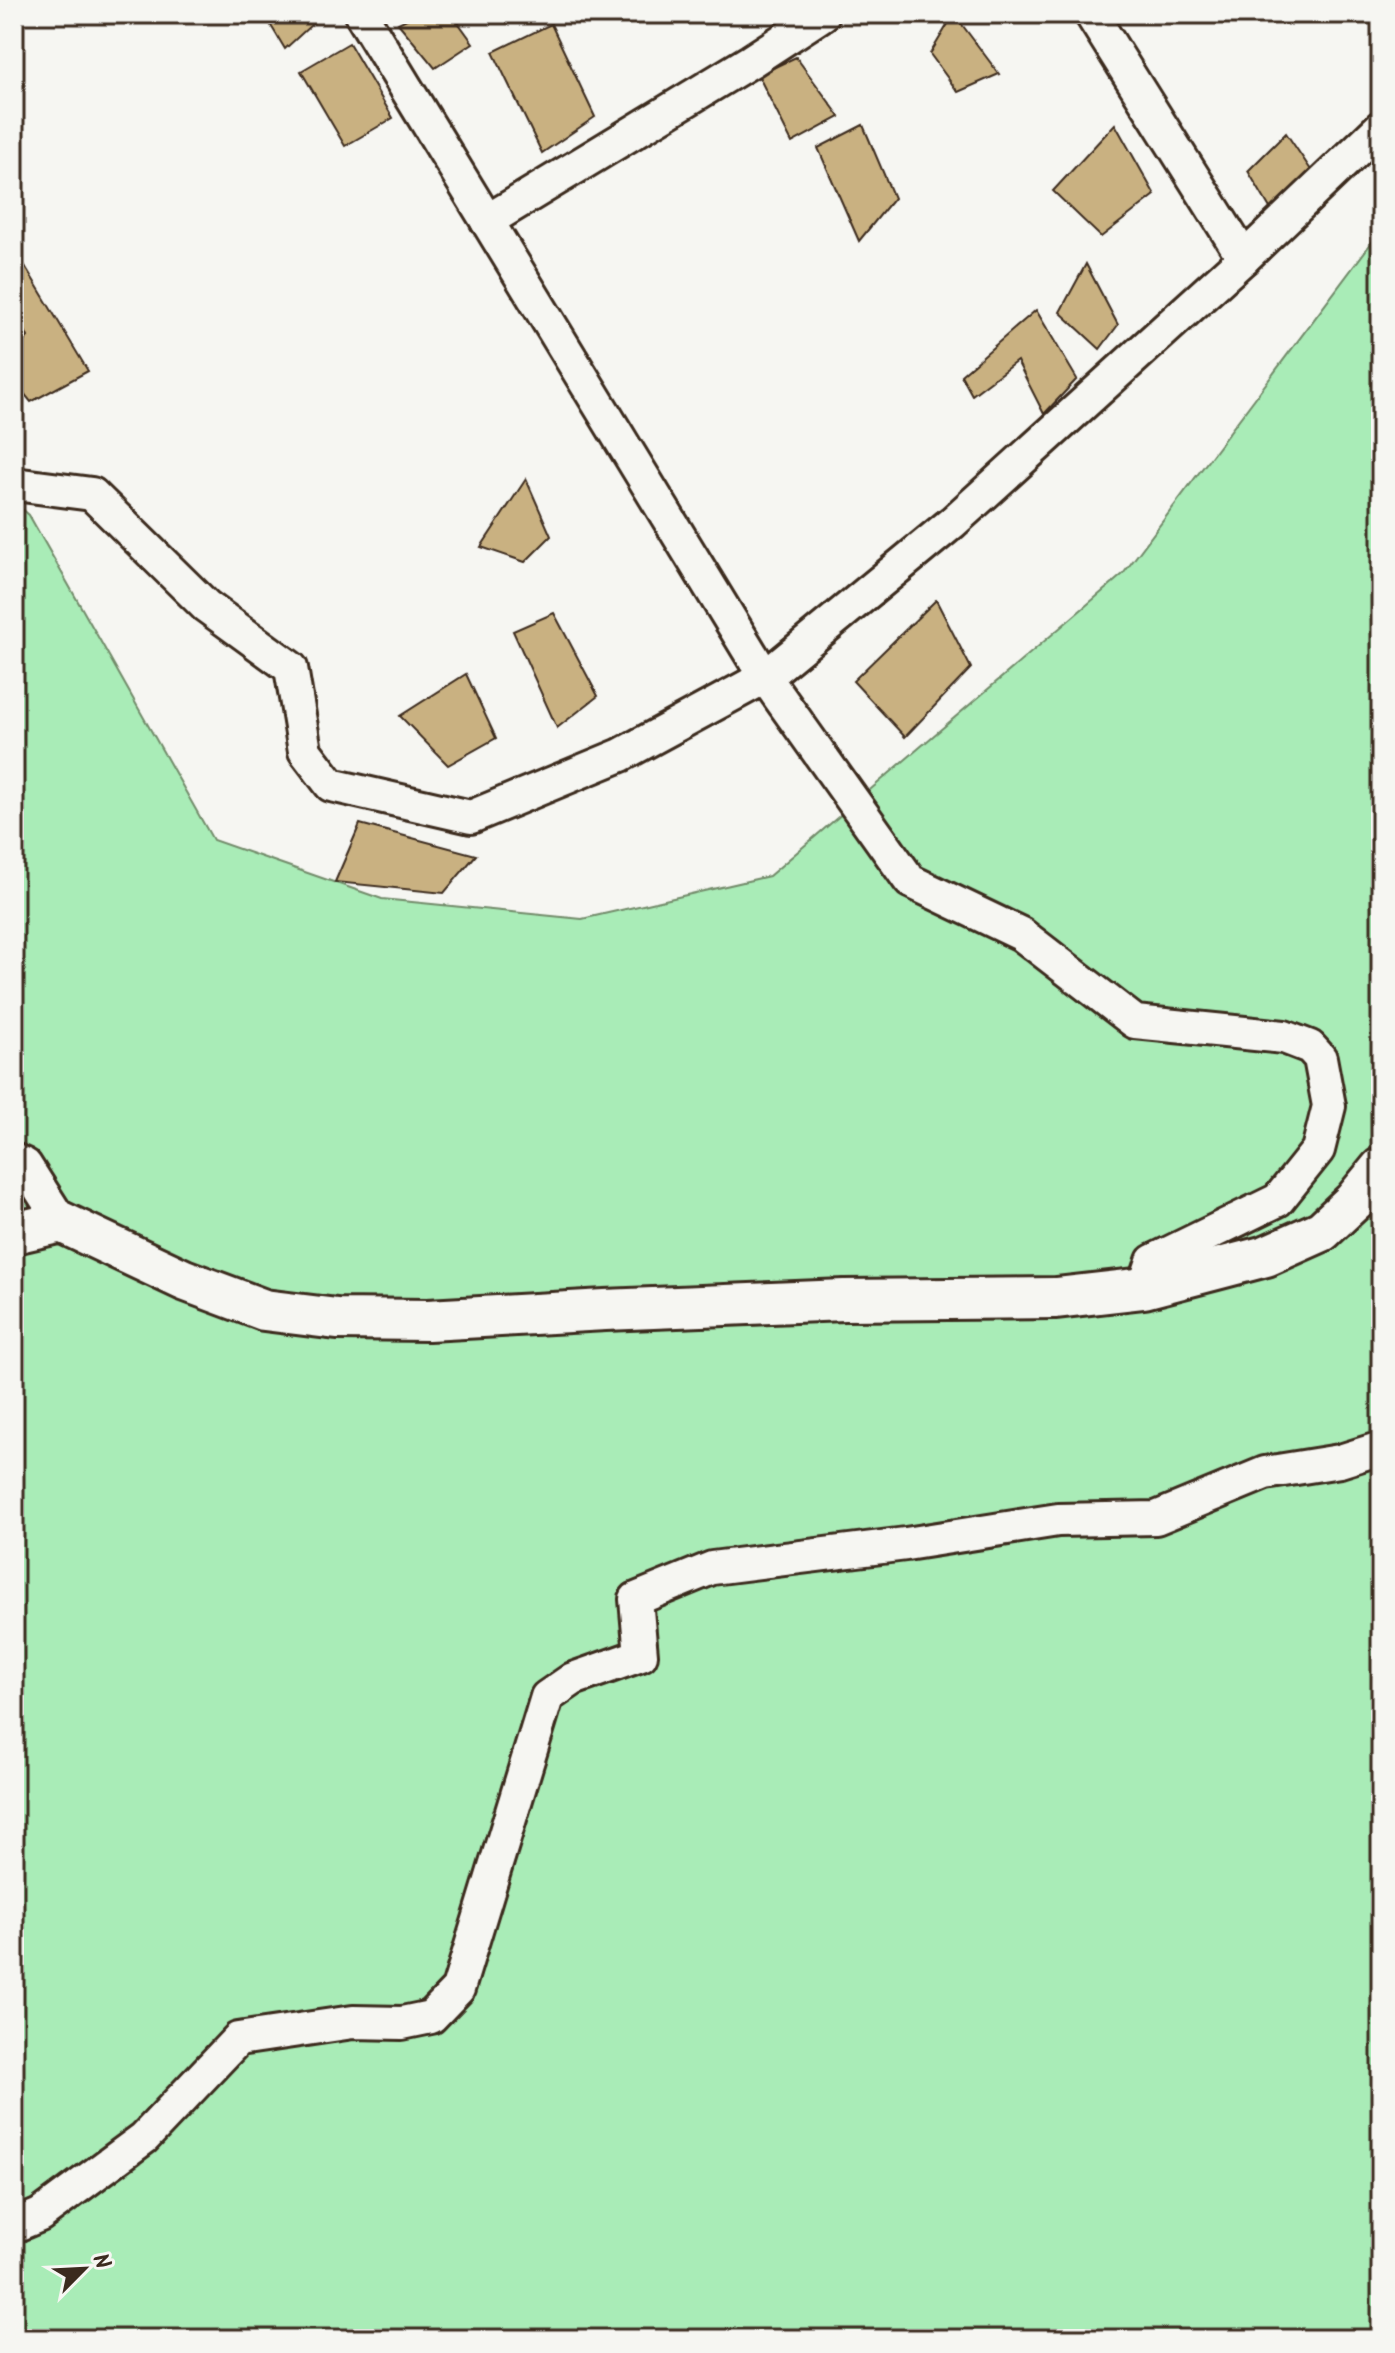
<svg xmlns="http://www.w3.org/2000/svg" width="1395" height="2353" font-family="Kalam,sans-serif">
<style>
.green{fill:#a9ecb7;stroke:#728b6a;stroke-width:2}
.building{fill:#c9b181;stroke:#3b2a1e;stroke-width:2}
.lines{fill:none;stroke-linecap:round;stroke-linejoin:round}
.minor-casing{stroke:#3b2a1e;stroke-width:38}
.tertiary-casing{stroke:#3b2a1e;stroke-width:46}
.minor{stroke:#f6f6f2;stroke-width:32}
.tertiary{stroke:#f6f6f2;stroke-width:40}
</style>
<rect width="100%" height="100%" fill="#f6f6f2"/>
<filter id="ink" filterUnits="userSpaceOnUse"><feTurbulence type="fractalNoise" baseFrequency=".0125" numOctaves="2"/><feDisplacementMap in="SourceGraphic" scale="16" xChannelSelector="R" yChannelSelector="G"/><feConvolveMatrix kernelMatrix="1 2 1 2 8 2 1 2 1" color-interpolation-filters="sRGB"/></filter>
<g filter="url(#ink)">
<path class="green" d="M1381,230V2339H14V502L29,515L213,840L382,899L582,919L769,876L1123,574Z"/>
<g class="building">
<path d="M264,14H323L285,49Z"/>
<path d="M417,14H452L473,43L435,68L398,23Z"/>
<path d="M954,14L999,74L958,92L930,54Z"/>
<path d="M987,14H1006L989,20Z"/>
<path d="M551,24L595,117L542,153L493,52Z"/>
<path d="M349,43L393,118L345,146L301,71Z"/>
<path d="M796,57L840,117L792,143L758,75Z"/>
<path d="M1115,124L1155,195L1101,237L1053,191Z"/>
<path d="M863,125L894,198L859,241L818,148Z"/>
<path d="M1286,133L1313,173L1271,210L1248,171Z"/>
<path d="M19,256L88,371L31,402L14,381V352L28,337L17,313L14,315V260Z"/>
<path d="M1086,264L1118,325L1100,349L1060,312Z"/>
<path d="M1036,310L1077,379L1044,414L1017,361L972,395L961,375Z"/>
<path d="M526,479L551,536L525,562L481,547Z"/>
<path d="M936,600L971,668L905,737L853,681Z"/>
<path d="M554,613L598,696L557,728L513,631Z"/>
<path d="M466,674L496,738L448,765L400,716Z"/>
<path d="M360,824L476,855L444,893L335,882Z"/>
</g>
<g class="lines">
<defs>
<g id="minor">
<path d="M361,14L765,677L910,881L1021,934L1135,1022L1284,1037L1310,1047L1320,1058L1329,1106L1318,1150L1278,1200L1153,1261L1144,1288"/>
<path d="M1091,14L1244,258"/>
<path d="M487,221L751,61L823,14"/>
<path d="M14,484L92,494L206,606L291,668L305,751L331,785L471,817L621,755L765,677L953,522L1244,258L1381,127"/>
<path d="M14,1160L25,1165L61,1222"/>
<path d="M14,2226L40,2215L144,2138L238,2039L353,2022L402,2023L431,2017L458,1989L547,1697L573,1679L641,1655L636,1599L712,1568L906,1544L1058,1520L1156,1518L1265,1473L1340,1461L1381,1448"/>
</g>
<path id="tertiary" d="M14,1233L61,1222L184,1280L264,1310L337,1319L428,1320L605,1310L844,1300L1056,1298L1144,1288L1266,1256L1322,1231L1354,1201L1381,1168"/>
</defs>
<use href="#minor" class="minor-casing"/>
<use href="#tertiary" class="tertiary-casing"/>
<use href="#minor" class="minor"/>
<use href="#tertiary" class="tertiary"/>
</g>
</g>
<rect width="1395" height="2353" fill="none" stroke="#f6f6f2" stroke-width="48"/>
<rect x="24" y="24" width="1347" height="2305" fill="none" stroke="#3b2a1e" stroke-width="3" filter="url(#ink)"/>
<g transform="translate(84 2269) rotate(66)" stroke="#f6f6f2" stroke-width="6" paint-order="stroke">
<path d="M0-6L14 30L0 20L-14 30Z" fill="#3b2a1e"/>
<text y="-12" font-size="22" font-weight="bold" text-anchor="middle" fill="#3b2a1e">N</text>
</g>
</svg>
